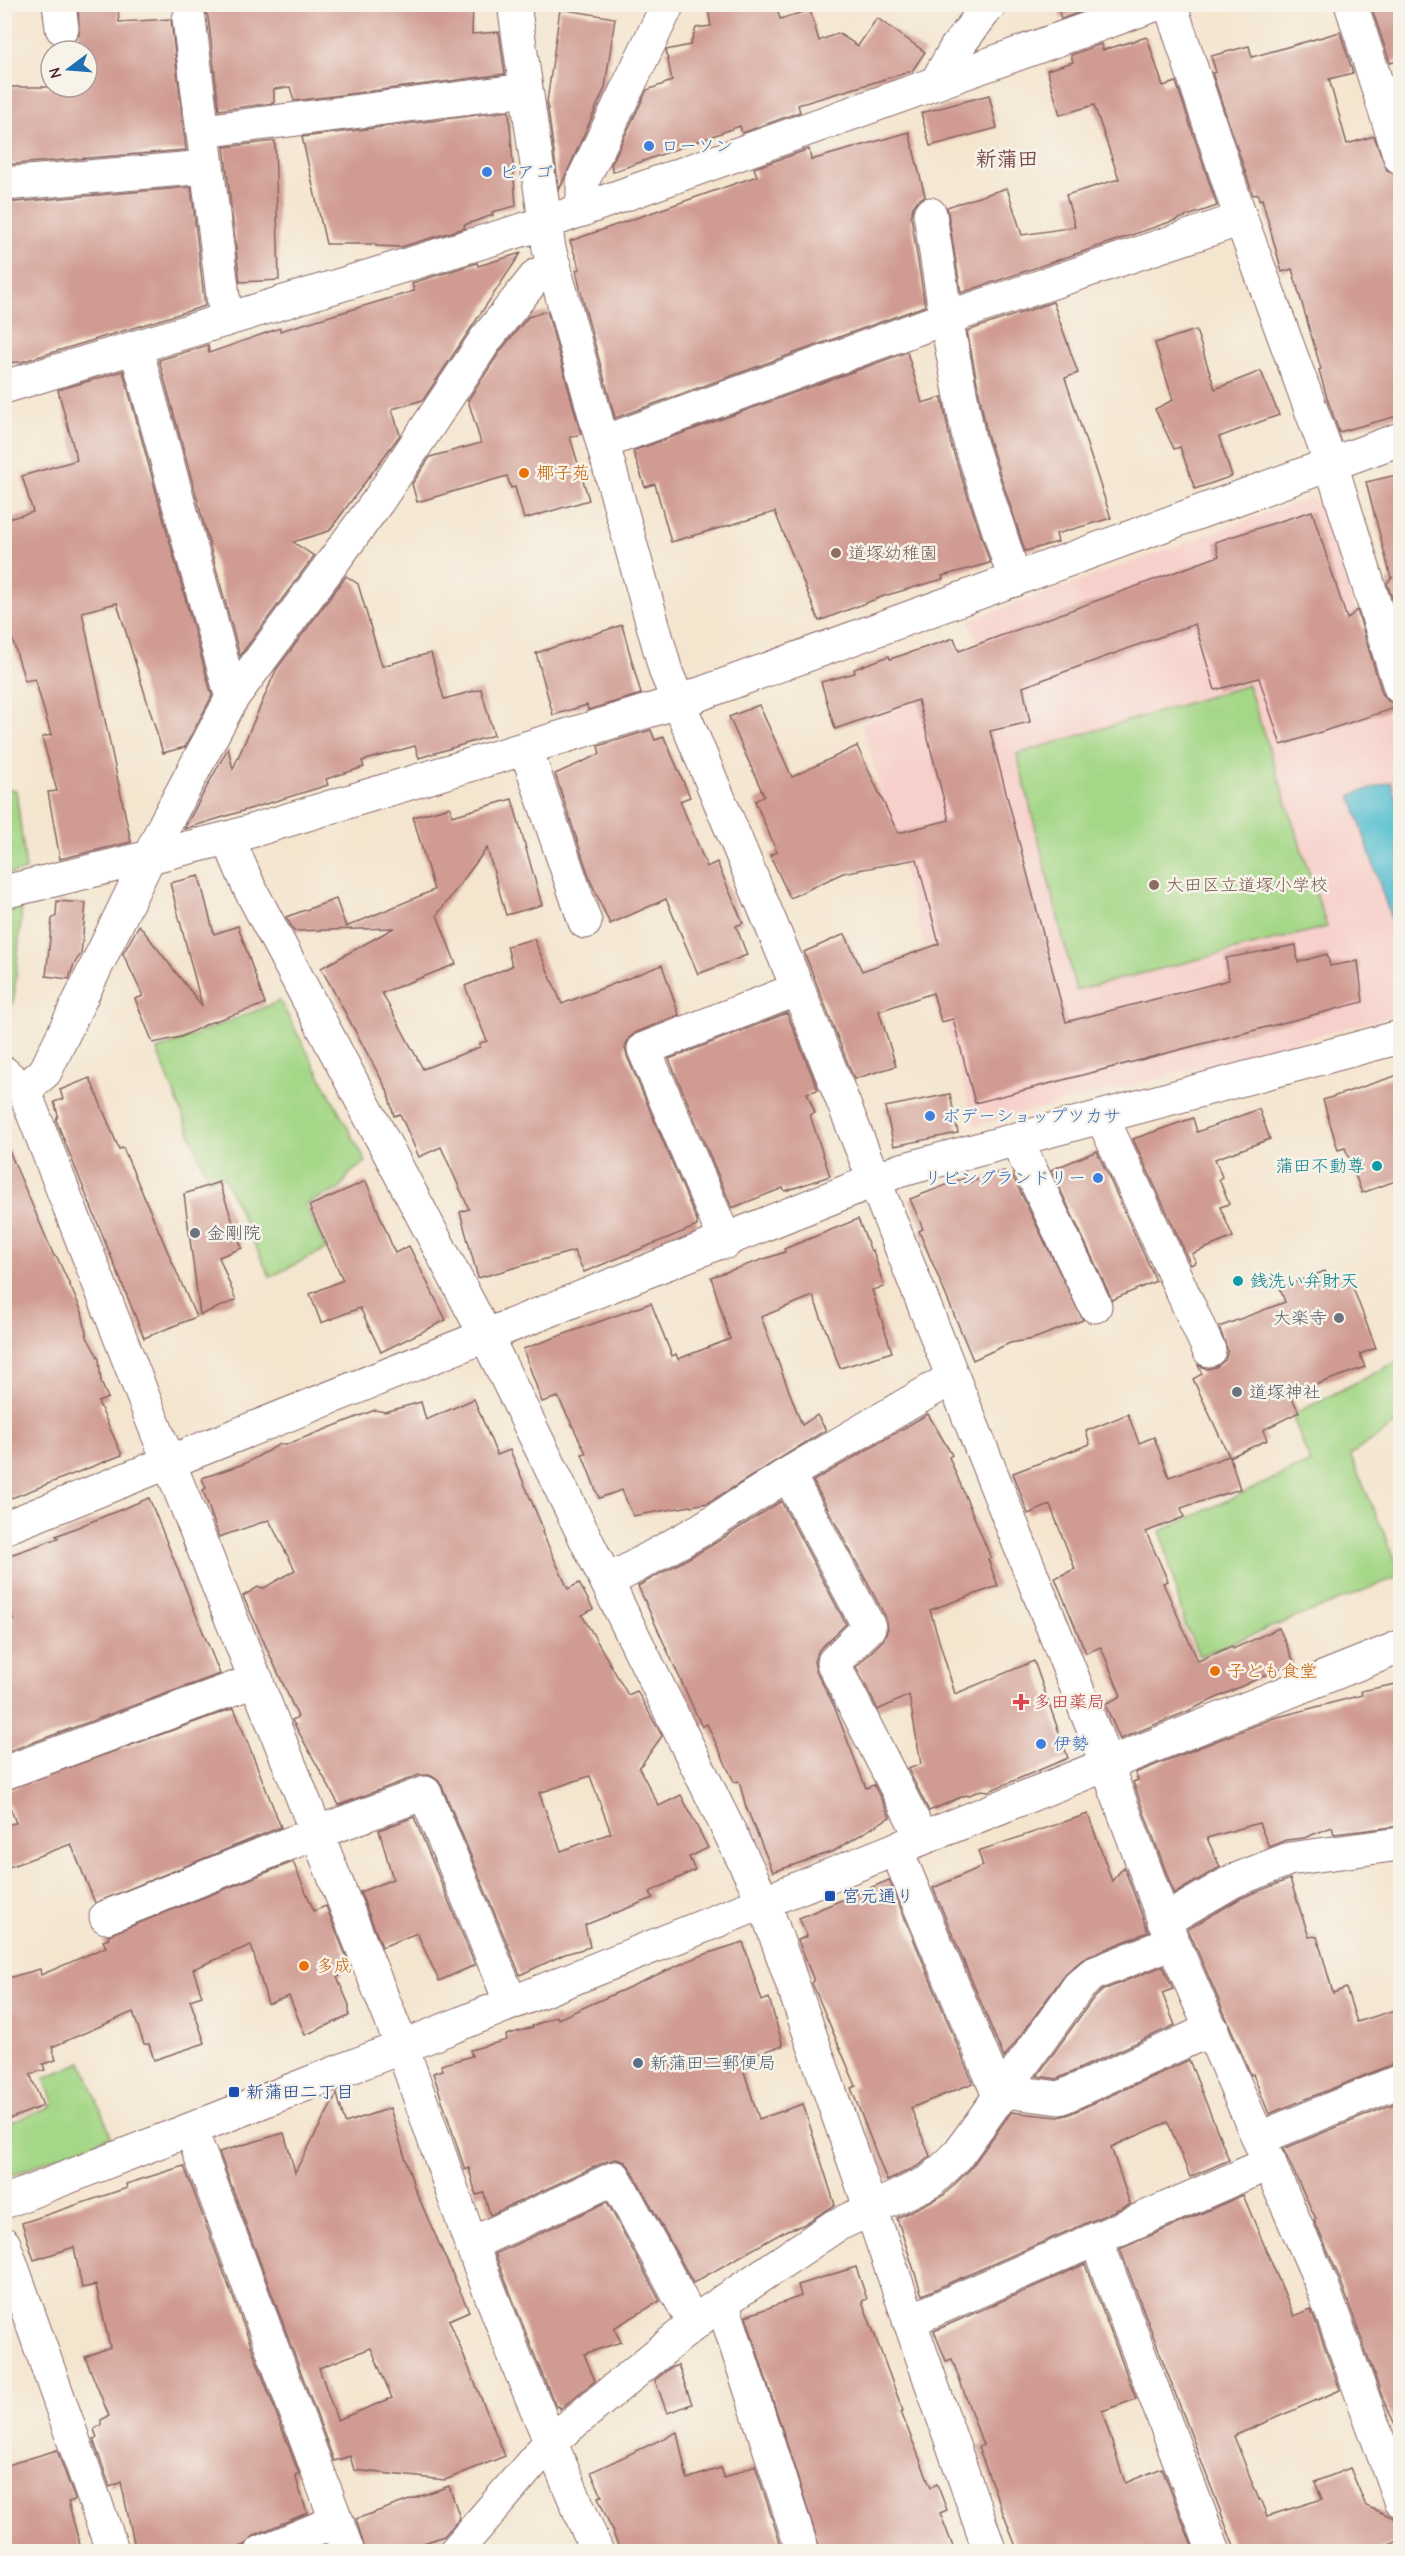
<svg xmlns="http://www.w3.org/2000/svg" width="1405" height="2556" font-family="'Comic Neue','Klee One',sans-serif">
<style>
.built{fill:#f7d0cb}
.green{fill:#a4d787;stroke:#777b59;stroke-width:1.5}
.water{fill:#56c0d1;stroke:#50707e;stroke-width:1.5}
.building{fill:#d09b93;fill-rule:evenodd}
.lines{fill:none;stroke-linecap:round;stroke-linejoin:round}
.minor-casing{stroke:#866464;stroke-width:35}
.minor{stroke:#fff;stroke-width:33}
.shop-dot{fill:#3f7fe0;stroke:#f7f3e8;stroke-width:2}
.food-dot{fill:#e8710a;stroke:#f7f3e8;stroke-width:2}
.education-dot{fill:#8d6e63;stroke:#f7f3e8;stroke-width:2}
.culture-dot{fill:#0f9aa8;stroke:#f7f3e8;stroke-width:2}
.worship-dot{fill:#6b7280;stroke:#f7f3e8;stroke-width:2}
.health-dot{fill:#e0444e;stroke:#f7f3e8;stroke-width:2}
.transit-dot{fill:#1a4fb4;stroke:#f7f3e8;stroke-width:2}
.service-dot{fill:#5c6f8a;stroke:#f7f3e8;stroke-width:2}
.labels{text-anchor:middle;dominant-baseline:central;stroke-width:5;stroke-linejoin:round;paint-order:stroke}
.shop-label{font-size:18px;fill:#366cbe;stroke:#f7f3e8;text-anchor:start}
.food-label{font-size:18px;fill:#c56008;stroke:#f7f3e8;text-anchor:start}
.education-label{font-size:18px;fill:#785e54;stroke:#f7f3e8;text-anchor:start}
.culture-label{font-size:18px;fill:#0d838f;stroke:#f7f3e8;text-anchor:end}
.worship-label{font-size:18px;fill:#5b616d;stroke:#f7f3e8;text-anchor:start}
.health-label{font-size:18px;fill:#be3a42;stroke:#f7f3e8;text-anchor:start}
.transit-label{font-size:18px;fill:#164399;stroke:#f7f3e8;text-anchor:start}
.service-label{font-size:18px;fill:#4e5e75;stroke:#f7f3e8;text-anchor:start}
.quarter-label{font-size:21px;font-weight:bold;fill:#794a4f;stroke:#f7f3e8}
</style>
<rect width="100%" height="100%" fill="#f7f3e8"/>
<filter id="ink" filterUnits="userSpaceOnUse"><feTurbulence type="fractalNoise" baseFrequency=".0167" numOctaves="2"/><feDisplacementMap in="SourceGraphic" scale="12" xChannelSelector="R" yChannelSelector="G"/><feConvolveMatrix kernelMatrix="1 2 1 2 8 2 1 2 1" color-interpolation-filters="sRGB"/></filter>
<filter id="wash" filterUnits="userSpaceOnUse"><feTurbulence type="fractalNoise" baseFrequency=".008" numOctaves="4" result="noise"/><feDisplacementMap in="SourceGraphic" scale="24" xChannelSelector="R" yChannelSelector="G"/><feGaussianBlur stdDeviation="1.35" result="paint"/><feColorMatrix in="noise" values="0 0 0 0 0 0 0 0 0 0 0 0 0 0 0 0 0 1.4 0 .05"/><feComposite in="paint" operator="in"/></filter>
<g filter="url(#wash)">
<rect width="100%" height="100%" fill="#f4e5cf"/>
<path class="built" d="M1309,498L1322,504L1400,755V1014L975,1126L862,724L927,696L995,690L969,621Z"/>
<g class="green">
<path d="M1248,685L1327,927L1076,990L1017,754Z"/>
<path d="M5,789L16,790L26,870L5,875Z"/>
<path d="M22,906L14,998L5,1023V908Z"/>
<path d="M280,1001L366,1162L350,1173L340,1189L305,1204L326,1249L270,1277L223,1176L209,1181L157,1050Z"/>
<path d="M1400,1360V1421L1350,1455L1400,1570V1576L1199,1656L1184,1622L1161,1531L1310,1462L1292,1415Z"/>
<path d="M82,2062L111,2136L5,2178V2125L54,2105L44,2078Z"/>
</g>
<path class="water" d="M1391,782L1400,813V915L1391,919L1351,795Z"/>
<g id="blocks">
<g class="building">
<path d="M78,4H118L119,22L171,19L186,150L4,165V87H87V51H70V44L79,35Z"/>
<path d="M242,4H473L472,34L499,32L505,74L294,101L290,87L274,89V103L219,110L208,17L204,8Z"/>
<path d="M707,4H776L780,19L810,10L819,41L838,33L858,46L877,18L925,52L912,71L798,105L800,112L742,133L740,126L613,172L611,165L647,90L672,81L666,50L690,45L696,28L711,26Z"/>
<path d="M1057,4H1090L1091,8L1061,19Z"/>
<path d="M1388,4H1401V60L1390,63L1372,9Z"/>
<path d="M560,9L615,18L605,88L559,190L547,102Z"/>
<path d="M1340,32L1353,73L1329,79L1347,144L1374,136L1387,170L1401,175V415L1339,432L1327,398L1319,370L1321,369L1292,269L1282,272L1262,199L1259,200L1258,194L1253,195L1212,73L1216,72L1211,56L1249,46L1252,57Z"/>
<path d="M1147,37L1163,86L1176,82L1217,206L961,293L947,207L1007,188L1022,235L1075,227L1066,195L1119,179L1094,105L1060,115L1047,70L1073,62L1071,55L1101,44L1103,50Z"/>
<path d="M989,95L997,128L930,146L921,113Z"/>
<path d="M509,111L516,206L492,212L493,215L464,225L465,228L401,247L376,246V244H326L302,137Z"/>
<path d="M909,132L925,196L918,200L913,207L911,216L925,306L615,418L583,301L576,270L580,269L570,241L757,176L754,168L809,149L811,160Z"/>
<path d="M275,141L279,280L240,282L224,147Z"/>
<path d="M191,187L205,306L21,362L4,363V203Z"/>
<path d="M521,253L423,400L392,409L400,435L329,531L293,542L314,556L240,656L159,360L208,345L209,353L280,328V331L414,291L412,283L477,263L478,266Z"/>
<path d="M1053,302L1078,373L1065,378L1111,518L1056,534L1058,542L1025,551L987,434L967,331Z"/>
<path d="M547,311L581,434L570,437L589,500L524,519L515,487L511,488L507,476L417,502L412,484L430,457L481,443L468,400L501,350L528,317Z"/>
<path d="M1196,330L1215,389L1261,371L1279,415L1219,437L1232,476L1195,489L1180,447L1174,449L1155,409L1173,400L1155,343Z"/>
<path d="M907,352L922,403L942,397L951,445L990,563L942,576L943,579L884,596L819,621L775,512L671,542L655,484L645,487L633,451Z"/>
<path d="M123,371L212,696L185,747L163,753L117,603L82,612L131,842L60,859L48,792L57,791L42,737L51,735L35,679L25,681L4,612V520L33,512L22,476L77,460L58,390Z"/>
<path d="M1401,474V625L1387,583L1393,577L1391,578L1366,482Z"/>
<path d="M1312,511L1347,619L1357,610L1382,693L1388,701L1401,706L1281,745L1259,678L1215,690L1195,624L1023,687L1030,722L990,731L1066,1022L1229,980L1226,958L1296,945L1298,962L1327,954L1330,966L1358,961L1363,1002L975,1103L953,1019L941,1022L933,993L879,1011L896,1066L854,1079L804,952L845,934L862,971L939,944L917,859L843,873L790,898L770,855L777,852L755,801L764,796L729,717L759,705L792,777L857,746L898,833L949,820L918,700L835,729L821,682L855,673L854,669L889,656L890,659L954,638L959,651L1219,556L1215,542Z"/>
<path d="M346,576L358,584L382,666L431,653L444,699L481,689L494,735L419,758L415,746L362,761L364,767L326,779L328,785L184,829L228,748L233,769L276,670Z"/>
<path d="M622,625L641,694L588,710L587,705L553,715L536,653Z"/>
<path d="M651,730L655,740L664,737L690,797L680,801L707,867L717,862L743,923L736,926L747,955L698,974L666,899L610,924L591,882L555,774L600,754L598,746Z"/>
<path d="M512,799L542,905L506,915L487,848L437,915L456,964L382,993L423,1069L480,1047V1043L487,1041L465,986L512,966L507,946L534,939L562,1004L662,965L679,1015L637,1032L629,1038L625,1047L627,1056L697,1221V1226L584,1272L574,1251L478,1278L460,1212L469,1209L441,1147L419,1157L400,1114L394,1116L387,1090L321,968L394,928L294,931L286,917L336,899L346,927L434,890L413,817L450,807L452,816Z"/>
<path d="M199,876L214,934L238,926L265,1004L209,1023L181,1037L153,1043L135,999L143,996L123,954L139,925L202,1006L170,883Z"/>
<path d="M57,901L86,903L81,954L74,964L69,979L46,976L52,919L56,916Z"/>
<path d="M787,1013L818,1090L807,1093L815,1113L810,1115L830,1176L785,1191L783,1188L732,1208L669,1059Z"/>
<path d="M1401,1074V1179L1362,1193L1345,1148L1338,1150L1323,1100Z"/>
<path d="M90,1078L119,1149L123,1148L196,1317L144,1338L56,1120L58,1115L54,1102L63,1099L60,1090Z"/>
<path d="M950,1094L958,1133L894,1146L885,1107Z"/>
<path d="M1259,1109L1270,1139L1215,1159L1222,1177L1219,1179L1229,1204L1220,1207L1233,1237L1192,1254L1196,1262L1191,1265L1133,1139L1193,1118L1197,1132Z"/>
<path d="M4,1139L54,1256L57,1257L82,1312L87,1337L99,1359L101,1382L108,1398L98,1402L122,1455L4,1501Z"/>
<path d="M1097,1151L1156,1281L1112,1300L1051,1170Z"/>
<path d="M1004,1171L1007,1179L1013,1177L1083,1320L1033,1339L1010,1343L973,1360L919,1231L923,1229L910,1199L967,1177L968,1183Z"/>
<path d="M366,1181L395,1253L409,1246L446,1320L381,1352L360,1308L321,1323L310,1294L343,1280L309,1206Z"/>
<path d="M219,1182L242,1248L219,1257L236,1300L200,1315L184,1194Z"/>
<path d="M858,1219L871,1251L873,1250L884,1287L872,1290L892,1352L840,1368L813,1296L761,1317L802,1425L817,1415L826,1430L708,1503L633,1516L622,1490L599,1498L582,1454L586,1453L558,1397L542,1402L523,1349L651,1303L672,1356L676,1354L678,1359L730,1339L711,1277L785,1252L784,1249Z"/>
<path d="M1325,1271L1329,1282L1348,1275L1376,1348L1360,1354L1365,1367L1290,1394L1299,1412L1263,1430L1267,1440L1230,1457L1240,1489L1181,1508L1184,1517L1146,1532L1168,1581L1163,1583L1198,1661L1232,1646L1233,1649L1279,1628L1294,1662L1186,1712L1120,1739L1105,1704L1121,1696L1101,1647L1086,1653L1055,1578L1075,1569L1050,1505L1028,1514L1013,1473L1090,1444L1086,1431L1128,1414L1139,1443L1154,1437L1169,1477L1229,1456L1193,1379L1202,1374L1198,1365L1207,1369L1216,1367L1225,1360L1228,1351L1219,1327L1285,1302L1280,1288Z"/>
<path d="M474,1399L497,1455L510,1450L544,1531L542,1532L568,1589L579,1583L593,1609L582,1615L628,1695L637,1691L662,1736L639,1768L659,1806L681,1795L708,1848L689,1857L695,1870L650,1892L653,1898L585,1925L590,1947L565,1954L520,1975L442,1786L437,1779L429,1775H419L339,1805L292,1720L298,1717L243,1596L258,1587L264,1588L295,1570L269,1520L219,1537L203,1490L206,1488L202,1478L246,1463L280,1444H288L375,1410L385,1412L421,1402L426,1420ZM590,1776L611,1833L561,1851L539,1793Z"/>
<path d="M928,1414L952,1455L949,1457L991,1558L988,1559L998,1586L930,1610L955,1694L1034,1661L1068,1758L989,1791L981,1790L967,1796L966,1795L929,1811L908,1769L921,1764L909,1695L878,1710L856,1667L883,1640L888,1629L886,1618L813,1481Z"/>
<path d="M149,1498L220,1674L4,1753V1623L13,1620L4,1596V1557L59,1538L56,1536Z"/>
<path d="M781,1501L846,1624L819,1650L814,1661L816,1671L834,1706L866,1788L874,1785L890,1817L834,1851L773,1872L746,1807L739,1781L734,1782L707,1724L702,1727L638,1586L712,1545Z"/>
<path d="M1401,1683V1826L1334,1834L1332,1827L1304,1838L1286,1840L1269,1847L1259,1823L1207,1838L1220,1867L1174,1894L1133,1782L1138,1780L1135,1773L1274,1718L1362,1695L1361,1691Z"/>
<path d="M234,1708L281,1827L95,1903L71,1844L4,1869V1825L16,1823L4,1791Z"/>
<path d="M1088,1814L1112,1881L1124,1867L1148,1932L1086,1957L1066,1973L1004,2058L933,1888L983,1866L978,1851Z"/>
<path d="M414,1817L475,1965L439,1981L417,1933L382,1947L360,1892L393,1879L379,1830Z"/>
<path d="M293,1862L314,1911L326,1906L348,1961L338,1965L342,1975L337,1977L349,2005V2016L305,2035L289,1996L268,2004L251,1945L193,1969L202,1996L190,2000L205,2043L154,2060L149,2044H144L133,2012L52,2047L56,2060L43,2064L45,2070L30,2074L43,2106L4,2121V1979L40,1969L41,1975L106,1947L103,1941L109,1939L108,1935Z"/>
<path d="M1290,1879L1309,1937L1317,1936L1333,1993L1346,1988L1357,2022L1401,2008V2063L1393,2064L1269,2114L1253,2074L1251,2075L1188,1929L1241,1898Z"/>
<path d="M889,1880L973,2083L911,2108L930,2156L920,2165L887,2181L851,2088L856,2086L812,1983L814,1981L798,1940L807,1936L799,1918Z"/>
<path d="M743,1942L762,2001L769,1998L783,2046L754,2054L755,2058L741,2062L759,2119L803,2104L835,2205L803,2225L787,2230L693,2283L631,2169L625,2162L616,2159L607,2161L490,2215L484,2193L476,2195L469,2168L465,2170L433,2073L443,2070L441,2065L472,2056L470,2050L507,2040L506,2035L533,2027L532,2026L557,2016L558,2019L697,1957Z"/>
<path d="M1163,1966L1173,1989L1162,1993L1175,2025L1057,2079L1037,2076L1092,2000L1103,1990Z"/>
<path d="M1189,2060L1229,2160L1190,2177L1168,2122L1111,2147L1130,2204L922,2295L897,2218L944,2195L971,2168L1011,2112L1058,2117L1067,2115Z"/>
<path d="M337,2094L345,2123L390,2108L414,2187L469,2311L449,2320L505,2456L445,2480L354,2470L350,2456L334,2461L219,2152L284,2133L295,2172ZM371,2348L392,2398L337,2420L319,2368Z"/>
<path d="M1401,2101V2438L1382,2396L1340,2279L1314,2220L1316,2219L1283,2149Z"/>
<path d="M184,2166L299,2474L295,2475L307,2513L255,2535L245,2545L227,2552H136L121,2482L110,2487L93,2439L97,2438L94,2429L101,2425V2420L109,2416L85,2357L110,2347L96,2285L82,2288L74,2247L34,2260L22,2223L127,2188L126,2184Z"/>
<path d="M1243,2195L1294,2316L1311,2309L1340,2390L1234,2436L1259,2500L1260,2499L1267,2516L1322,2499L1315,2482L1350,2468L1366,2506L1401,2521V2540L1373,2552H1236L1120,2249Z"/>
<path d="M607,2202L660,2301L614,2328L621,2342L584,2354L595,2381L560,2409L559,2406L556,2407L540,2369L495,2254Z"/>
<path d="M1085,2264L1136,2399L1102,2411L1125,2483L1162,2468L1192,2546L1179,2552H1018L978,2447L983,2445L952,2359L946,2361L934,2331Z"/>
<path d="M856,2267L867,2299L862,2301L903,2411L901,2412L931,2487L937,2484L947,2510L940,2513L955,2552H821L746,2316L801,2296L798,2285Z"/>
<path d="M678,2365L692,2404L667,2413L655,2380L670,2368Z"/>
<path d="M677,2432L687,2479L720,2468L724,2478L755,2465L783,2552H621L598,2497L602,2496L591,2472Z"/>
<path d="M57,2450L75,2500L68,2502L82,2552H4V2466Z"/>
<path d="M449,2486L460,2518L444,2536L398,2552H366L356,2519Z"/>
</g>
</g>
</g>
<g filter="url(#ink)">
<use href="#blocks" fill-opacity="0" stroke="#866464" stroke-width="1.5"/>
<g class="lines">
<defs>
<g id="minor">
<path d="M59,4L62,28"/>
<path d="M514,4L549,249L666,672L798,989L1096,1736L1164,1921L1322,2285L1400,2500"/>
<path d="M1170,4L1241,219L1331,464L1400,687"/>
<path d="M1351,4L1400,157"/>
<path d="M189,19L226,320"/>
<path d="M936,83L956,48L990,4"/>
<path d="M203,131L525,90"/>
<path d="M4,184L207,167"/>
<path d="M583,210V180L668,4"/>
<path d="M930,214L946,318L969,439L1015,580"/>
<path d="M136,348L232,698"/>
<path d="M4,387L545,223L1157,4"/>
<path d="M604,442L946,318L1241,219"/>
<path d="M526,749L585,922"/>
<path d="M228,838L249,887L486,1336L764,1902L990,2552"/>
<path d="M4,892L228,838L678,702L1400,439"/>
<path d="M4,1073L24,1090L151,1417L402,2047L467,2233L519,2367L597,2552"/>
<path d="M24,1090L45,1072L165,824L232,698L378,501L486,339L537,275L555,267"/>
<path d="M1102,1117L1209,1350"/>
<path d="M1016,1139L1095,1306"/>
<path d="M726,1242L644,1049L798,989"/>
<path d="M788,1474L869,1627L833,1663L922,1838"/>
<path d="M4,1528L898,1171L1400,1037"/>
<path d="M607,1582L702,1529L788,1474L952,1378"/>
<path d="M4,1773L257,1680"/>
<path d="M896,1849L1000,2098"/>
<path d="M106,1917L316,1833L425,1793L511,2003"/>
<path d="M1164,1921L1233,1881L1289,1859L1400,1844"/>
<path d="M1005,2091L1060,2098L1212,2029"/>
<path d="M191,2130L348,2552"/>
<path d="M1260,2138L1400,2081"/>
<path d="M4,2202L402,2047L1400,1647"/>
<path d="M1096,2239L1214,2552"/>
<path d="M4,2244L113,2552"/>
<path d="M471,2244L615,2178L694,2324"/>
<path d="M722,2302L803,2552"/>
<path d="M909,2321L1270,2163"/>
<path d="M262,2552L337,2521"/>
<path d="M455,2552L550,2442L711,2310L835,2226L931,2181L956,2157L1078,1987L1093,1974L1173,1942"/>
</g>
</defs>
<use href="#minor" class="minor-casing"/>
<use href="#minor" class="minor"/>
</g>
</g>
<g class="shop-dot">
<circle cx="649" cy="146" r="6"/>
<circle cx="487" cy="172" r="6"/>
<circle cx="930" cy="1116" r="6"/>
<circle cx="1098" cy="1178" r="6"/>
<circle cx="1041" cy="1744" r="6"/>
</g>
<g class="food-dot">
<circle cx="524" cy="473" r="6"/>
<circle cx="1215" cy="1671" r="6"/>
<circle cx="304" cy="1966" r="6"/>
</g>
<g class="education-dot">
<circle cx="836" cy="553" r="6"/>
<circle cx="1154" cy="885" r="6"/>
</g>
<g class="culture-dot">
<circle cx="1377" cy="1166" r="6"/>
<circle cx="1238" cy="1281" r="6"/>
</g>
<g class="worship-dot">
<circle cx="195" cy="1233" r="6"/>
<circle cx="1339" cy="1318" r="6"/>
<circle cx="1237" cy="1392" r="6"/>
</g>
<path class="health-dot" d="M1018 1693h6v6h6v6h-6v6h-6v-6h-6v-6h6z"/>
<g class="transit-dot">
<rect x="824" y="1890" width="12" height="12" rx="3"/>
<rect x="228" y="2086" width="12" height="12" rx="3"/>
</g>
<circle class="service-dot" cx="638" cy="2063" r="6"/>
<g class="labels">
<g class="shop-label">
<text x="661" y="146">ローソン</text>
<text x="499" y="172">ピアゴ</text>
<text x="942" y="1116">ボデーショップツカサ</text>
<text x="1086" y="1178" text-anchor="end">リビングランドリー</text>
<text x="1053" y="1744">伊勢</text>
</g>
<g class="food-label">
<text x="536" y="473">椰子苑</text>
<text x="1227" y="1671">子ども食堂</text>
<text x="316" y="1966">多成</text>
</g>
<g class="education-label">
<text x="848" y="553">道塚幼稚園</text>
<text x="1166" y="885">大田区立道塚小学校</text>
</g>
<g class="culture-label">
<text x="1365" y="1166">蒲田不動尊</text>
<text x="1250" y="1281" text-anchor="start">銭洗い弁財天</text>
</g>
<g class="worship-label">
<text x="207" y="1233">金剛院</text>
<text x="1327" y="1318" text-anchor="end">大楽寺</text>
<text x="1249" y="1392">道塚神社</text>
</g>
<g class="health-label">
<text x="1033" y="1702">多田薬局</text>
</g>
<g class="transit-label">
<text x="842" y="1896">宮元通り</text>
<text x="246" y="2092">新蒲田二丁目</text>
</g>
<g class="service-label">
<text x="650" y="2063">新蒲田二郵便局</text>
</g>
<g class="quarter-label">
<text x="1007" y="159">新蒲田</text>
</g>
</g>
<rect width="1405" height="2556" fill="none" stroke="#f7f3e8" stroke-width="24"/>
<g transform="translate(69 69) rotate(254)"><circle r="28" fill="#f7f3e8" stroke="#b29e9c" stroke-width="1.5"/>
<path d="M0-4.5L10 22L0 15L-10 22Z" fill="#1f6fb2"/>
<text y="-9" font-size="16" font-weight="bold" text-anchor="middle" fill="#4a1f2b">N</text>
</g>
</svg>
